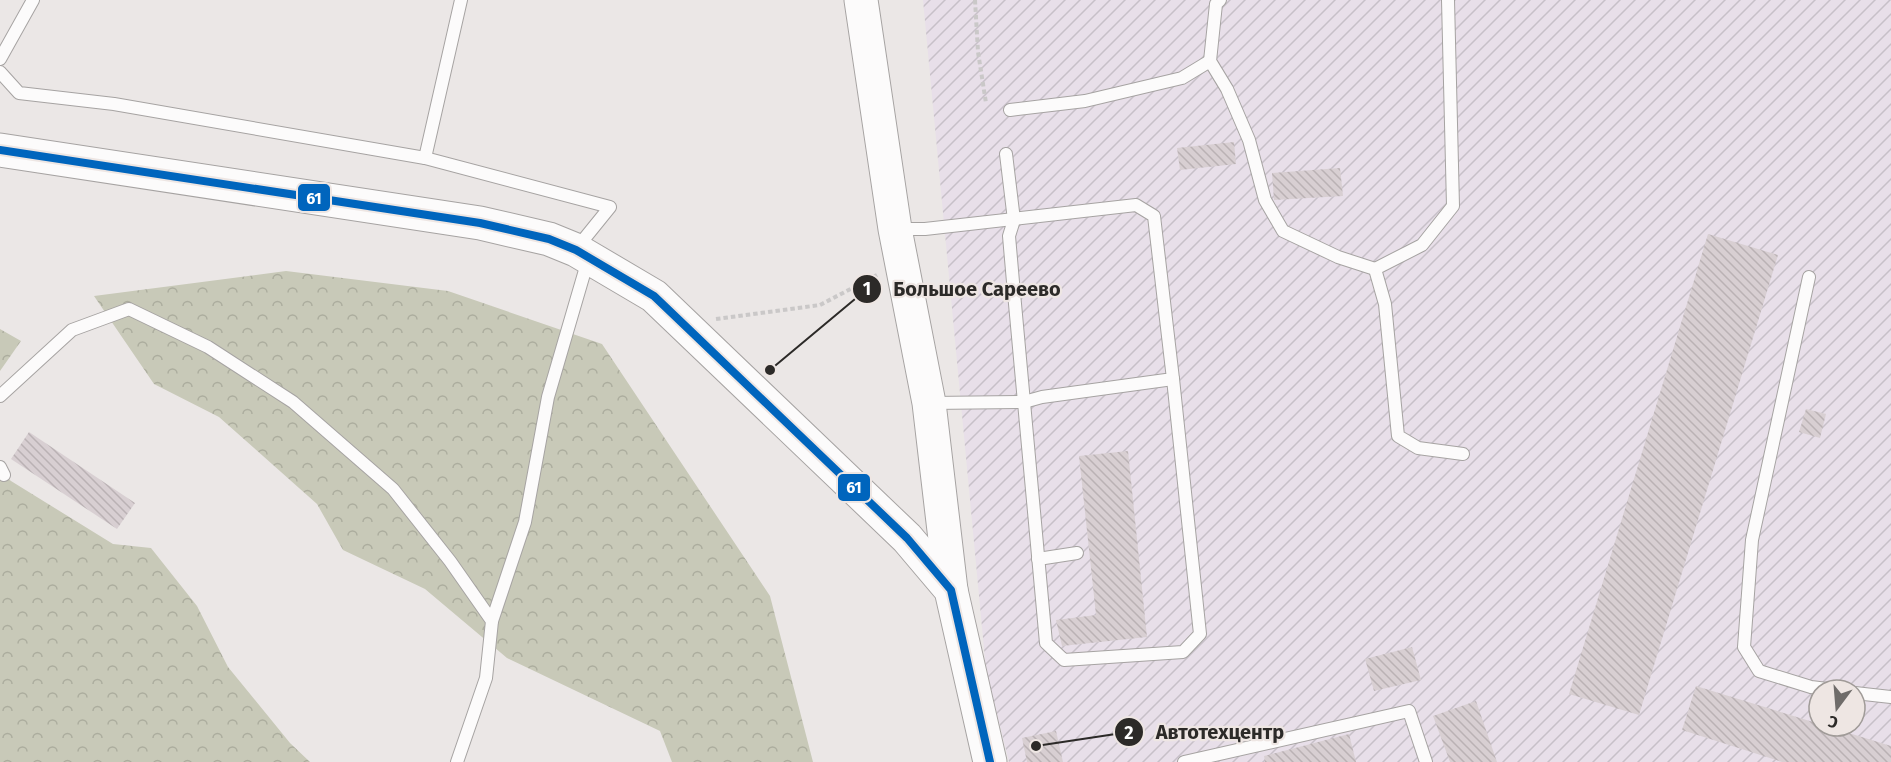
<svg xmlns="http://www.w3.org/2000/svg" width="1891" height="762" font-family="'Fira Sans',sans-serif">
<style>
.industrial{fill:url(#industrial-furrows);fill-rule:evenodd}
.forest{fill:url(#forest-crowns)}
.building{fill:url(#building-back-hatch)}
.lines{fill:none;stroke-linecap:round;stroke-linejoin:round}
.lane-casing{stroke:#a6a3a2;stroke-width:14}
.secondary-casing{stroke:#a6a3a2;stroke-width:35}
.path{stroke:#cac8c8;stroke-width:4;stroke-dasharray:4.5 3;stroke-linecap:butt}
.lane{stroke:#fcfbfb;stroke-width:12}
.secondary{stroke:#fcfbfb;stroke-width:33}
.bus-1-casing{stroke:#eee6e3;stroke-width:12}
.bus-1{stroke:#0065bd;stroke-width:8}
.leader{fill:none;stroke:#2c2a28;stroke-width:2}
.callout-dot{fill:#2c2a28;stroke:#eee6e3;stroke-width:2}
.mark-label{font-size:18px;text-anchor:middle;font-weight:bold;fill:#fff}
.callout-label{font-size:20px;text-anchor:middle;font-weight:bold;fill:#2c2a28;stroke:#eee6e3;stroke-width:4.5;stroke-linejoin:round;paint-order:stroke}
.line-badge{stroke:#eee6e3;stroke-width:2}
.badge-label{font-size:16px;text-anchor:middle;font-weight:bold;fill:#fff}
</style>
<defs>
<pattern id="industrial-furrows" width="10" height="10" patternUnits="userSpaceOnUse" patternTransform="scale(1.5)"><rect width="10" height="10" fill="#e8dfe9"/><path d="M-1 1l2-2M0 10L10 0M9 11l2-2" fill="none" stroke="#c7c0c8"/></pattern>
<pattern id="forest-crowns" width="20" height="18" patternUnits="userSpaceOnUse" patternTransform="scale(1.5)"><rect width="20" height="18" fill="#c8c9b8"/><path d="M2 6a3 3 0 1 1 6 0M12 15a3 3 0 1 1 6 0" fill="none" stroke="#acad9e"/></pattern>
<pattern id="building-back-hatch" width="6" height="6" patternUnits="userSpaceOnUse" patternTransform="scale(1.5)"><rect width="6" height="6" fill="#d8cfd2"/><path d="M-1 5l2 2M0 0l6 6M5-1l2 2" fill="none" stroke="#bab2b4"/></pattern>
</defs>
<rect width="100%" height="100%" fill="#ebe7e6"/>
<path class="industrial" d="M923,0H1891V762H1009L986,670ZM1819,690H1855V726H1819Z"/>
<g class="forest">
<path d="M286,271L448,291L602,344L770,596L813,762H672L660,731L507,658L425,589L343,550L317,504L219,417L154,384L94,296Z"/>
<path d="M0,329L21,341L0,371Z"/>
<path d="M0,471L11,481L113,544L151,548L197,606L228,667L290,743L310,762H0Z"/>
</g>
<g class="building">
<path d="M1234,142L1236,164L1180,170L1177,148Z"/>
<path d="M1340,168L1343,196L1274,200L1272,173Z"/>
<path d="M1708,234L1778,255L1639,715L1569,694Z"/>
<path d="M1806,409L1826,414L1820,438L1799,432Z"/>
<path d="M29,432L135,503L117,529L11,459Z"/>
<path d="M1128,451L1147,637L1062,646L1056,620L1096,615L1079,456Z"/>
<path d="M1412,647L1421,680L1374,691L1365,659Z"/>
<path d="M1696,686L1891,746V762H1782L1682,730Z"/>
<path d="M1476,701L1497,762H1450L1433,716Z"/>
<path d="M1056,731L1063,762H1027L1022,738Z"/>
<path d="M1349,734L1356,762H1265L1264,756Z"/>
</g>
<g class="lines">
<defs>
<g id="lane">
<path d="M461,0L425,158L610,207L576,249"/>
<path d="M1220,0L1216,4L1210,61L1227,89L1249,140L1265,200L1283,231L1338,257L1375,269"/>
<path d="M1448,0L1453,206L1422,245L1375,269L1385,304L1398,436L1418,448L1463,454"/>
<path d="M0,59L33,0"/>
<path d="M0,72L19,93L114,104L425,158"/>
<path d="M1010,110L1085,101L1182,78L1210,61"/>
<path d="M1006,154L1014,220L1009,236L1013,282L1046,643L1064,660L1183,652L1200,634L1173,379"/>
<path d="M897,229H925L1136,205L1154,216L1173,379L1042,397L1024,402L931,403"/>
<path d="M1809,277L1752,540L1744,647L1759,671L1811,687L1835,690"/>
<path d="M0,396L72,330L129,309L208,347L293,402L393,489L450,561L492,621L486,678L457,762"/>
<path d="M0,467L4,475"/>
<path d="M1038,559L1077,553"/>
<path d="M492,621L525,522L548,397L588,260"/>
<path d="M1855,693L1891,697"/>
<path d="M1184,762L1409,711L1426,762"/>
</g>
<g id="secondary">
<path d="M861,0L895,229L929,403L951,590"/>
<path d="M0,150L480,223L549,239L576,250L654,296L907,538L951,590L990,762"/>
</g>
</defs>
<use href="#lane" class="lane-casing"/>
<use href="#secondary" class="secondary-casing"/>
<g class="path">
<path d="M975,0L978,52L986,103"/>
<path d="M716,319L820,305L877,275"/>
</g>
<use href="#lane" class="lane"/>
<use href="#secondary" class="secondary"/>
<defs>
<path id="bus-1" d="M0,150L480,223L549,239L576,250L654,296L907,538L951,590L990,762"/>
</defs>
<use href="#bus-1" class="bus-1-casing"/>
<use href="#bus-1" class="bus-1"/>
</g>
<path class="leader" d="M770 370L867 289M1036 746L1129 732"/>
<g class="callout-dot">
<circle cx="770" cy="370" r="6"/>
<circle cx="1036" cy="746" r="6"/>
<circle cx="867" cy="289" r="15"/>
<circle cx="1129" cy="732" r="15"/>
</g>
<g class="mark-label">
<text x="867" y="295">1</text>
<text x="1129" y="739">2</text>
</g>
<g class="callout-label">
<text x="977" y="296">Большое Сареево</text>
<text x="1220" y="739">Автотехцентр</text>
</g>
<g class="line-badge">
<rect x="297" y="183" width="34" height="29" rx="6" fill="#0065bd"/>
<rect x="837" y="473" width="34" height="29" rx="6" fill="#0065bd"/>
</g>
<g class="badge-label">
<text x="314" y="204">61</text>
<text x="854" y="493">61</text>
</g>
<g transform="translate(1837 708) rotate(196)"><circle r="28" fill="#eee6e3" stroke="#a09b98" stroke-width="1.5"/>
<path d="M0-4.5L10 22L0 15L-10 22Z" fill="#6f6c6a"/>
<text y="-9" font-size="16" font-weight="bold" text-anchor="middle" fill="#2c2a28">С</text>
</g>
</svg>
